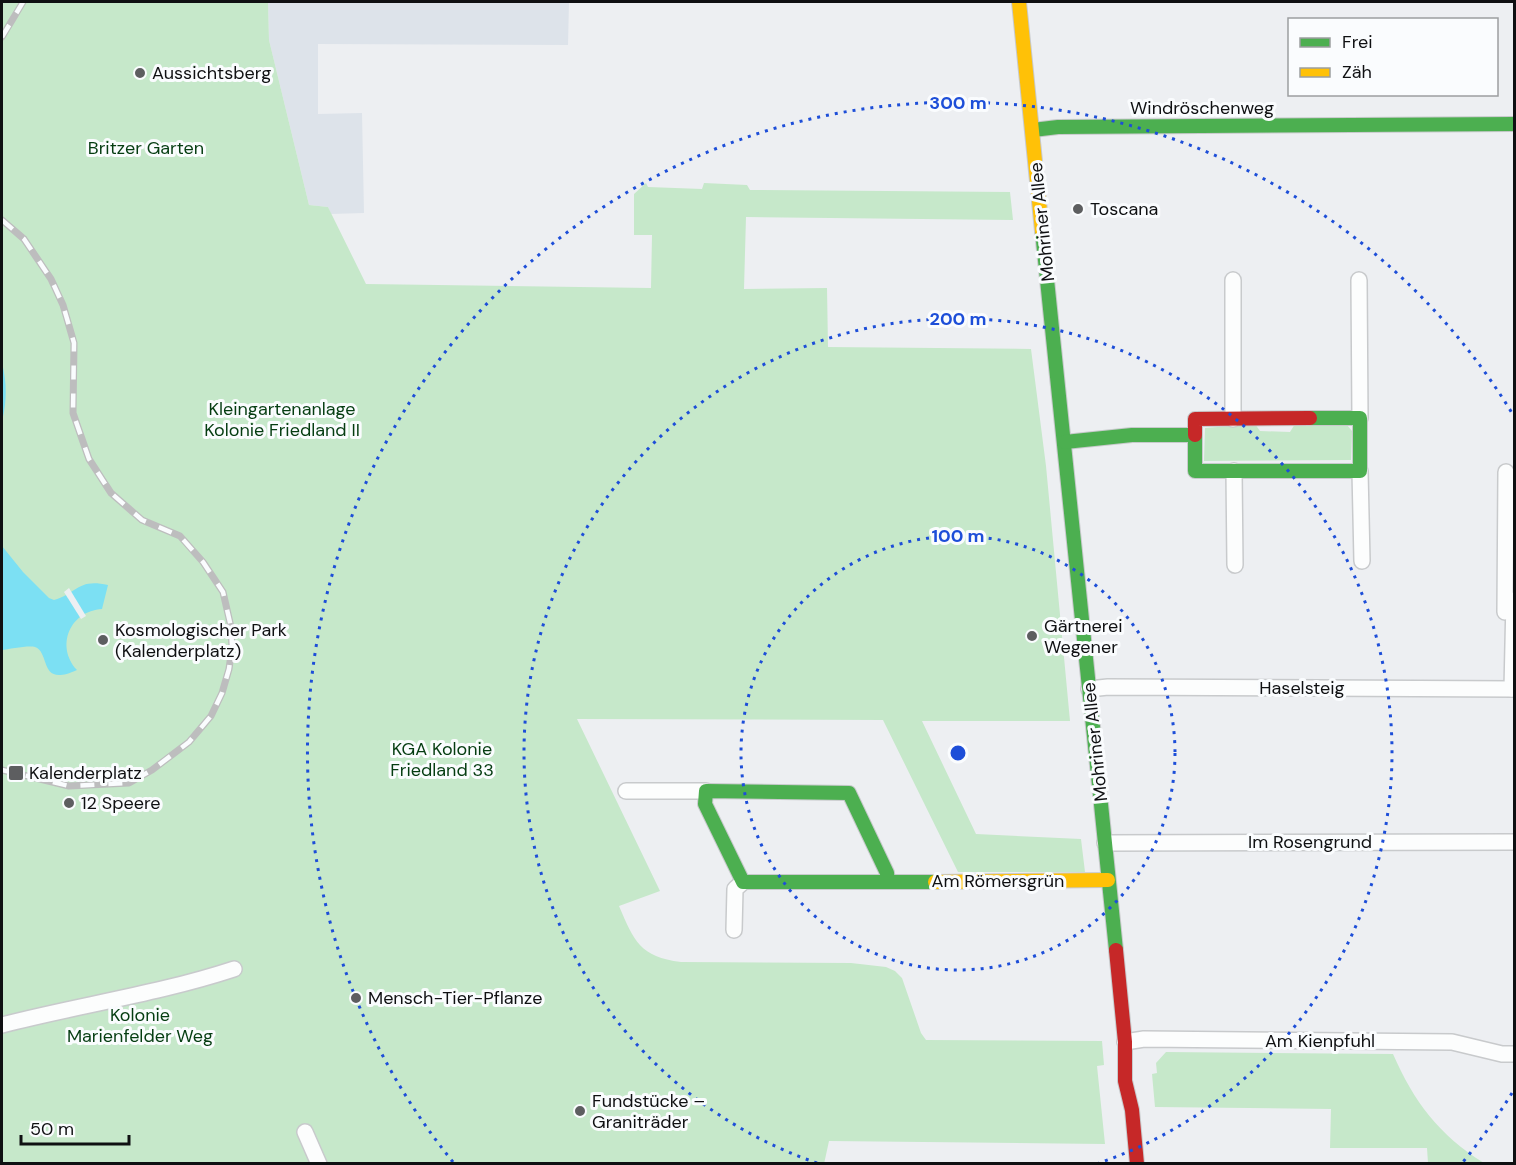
<svg xmlns="http://www.w3.org/2000/svg" width="1516" height="1165" font-family="'DM Sans',sans-serif">
<style>
.built{fill:#dde3ea}
.green{fill:#c6e8ca}
.water{fill:#7ce0f3}
.pier{fill:#edeff2}
.lines{fill:none;stroke-linecap:round;stroke-linejoin:round}
.street-casing{stroke:#c8cacc;stroke-width:18}
.fast-casing{stroke:#c8cacc;stroke-width:16}
.slow-casing{stroke:#c8cacc;stroke-width:16}
.jam-casing{stroke:#c8cacc;stroke-width:16}
.street{stroke:#fcfdfd;stroke-width:15}
.fast{stroke:#4caf50;stroke-width:14}
.slow{stroke:#ffc107;stroke-width:14}
.jam{stroke:#c62828;stroke-width:14}
.rail-casing{stroke:#bdbdbe;stroke-width:7}
.rail{stroke:#fafcfe;stroke-width:4.5;stroke-dasharray:14;stroke-linecap:butt}
.ring{fill:none;stroke:#1d4ed8;stroke-width:3;stroke-dasharray:3 6}
.poi-dot{fill:#5d5e60;stroke:#fafcfe;stroke-width:2}
.labels{text-anchor:middle;dominant-baseline:central;stroke-width:6;stroke-linejoin:round;paint-order:stroke}
.poi-label{font-size:18px;fill:#0f1012;stroke:#fafcfe;text-anchor:start}
.street-label{font-size:18px;fill:#0f1012;stroke:#fafcfe}
.park-label{font-size:18px;fill:#053d11;stroke:#fafcfe}
.centre{fill:#1d4ed8;stroke:#fafcfe;stroke-width:3}
.ring-label{font-size:18px;text-anchor:middle;font-weight:bold;fill:#1d4ed8;stroke:#fafcfe;stroke-width:6;stroke-linejoin:round;paint-order:stroke}
</style>
<rect width="100%" height="100%" fill="#edeff2"/>
<path class="built" d="M268,2H569L568,45L318,44V114L362,113L364,213L331,214L328,207L309,205L269,40Z"/>
<g class="green">
<path d="M2,2H268L269,40L309,205L328,207L366,284L651,288L652,235H634V194L646,183L648,187L702,189L704,183L747,185L750,190L1010,192L1013,220L746,217L744,289L827,288L828,347L1031,349L1046,466L1070,721H922L976,834L1081,839L1085,872H958L883,720L577,719L660,891L619,906C634,941 640,957 681,962L851,963L886,967L895,971L902,978L921,1033L926,1040L1102,1041L1104,1065L1097,1066L1105,1144L829,1141L824,1164H2Z"/>
<path d="M1255,424L1260,431L1290,432L1295,424L1347,425L1352,431L1351,460L1204,461L1205,428Z"/>
<path d="M1166,1052L1393,1054C1414,1102 1439,1135 1484,1163H1428L1427,1148H1330L1331,1109L1155,1107L1152,1074L1157,1073L1156,1063Z"/>
</g>
<g class="water">
<path d="M2,363C7,383 7,401 2,421Z"/>
<path d="M2,546L23,572L49,598L54,600C77,594 77,578 108,585L102,609C70,611 55,646 77,670C38,688 51,653 35,647C29,645 9,649 2,650Z"/>
</g>
<path class="pier" d="M69,588L86,616L81,619L64,592Z"/>
<g class="lines">
<defs>
<g id="street">
<path d="M1359,280L1360,418"/>
<path d="M1233,419V280"/>
<path d="M1234,471L1235,565"/>
<path d="M1360,471L1362,561"/>
<path d="M1505,612L1506,472"/>
<path d="M1089,689L1108,687L1514,689"/>
<path d="M1512,689L1514,600"/>
<path d="M626,791H706"/>
<path d="M1105,843L1514,842"/>
<path d="M734,930L735,889L743,882"/>
<path d="M2,1025C79,1005 158,994 234,969"/>
<path d="M1125,1042L1144,1039L1452,1042L1502,1054H1514"/>
<path d="M305,1132L319,1164"/>
</g>
<g id="fast">
<path d="M1033,130L1058,127L1514,124"/>
<path d="M1042,231L1116,950"/>
<path d="M1065,442L1132,435H1195V471H1360V418H1310"/>
<path d="M888,882H743L705,804L706,791L849,793L887,873L888,882H935"/>
</g>
<g id="slow">
<path d="M1019,2L1042,231"/>
<path d="M935,882L1108,880"/>
</g>
<g id="jam">
<path d="M1195,435V419L1310,418"/>
<path d="M1116,950L1125,1042V1081L1132,1110L1137,1164"/>
</g>
</defs>
<use href="#street" class="street-casing"/>
<use href="#fast" class="fast-casing"/>
<use href="#slow" class="slow-casing"/>
<use href="#jam" class="jam-casing"/>
<use href="#street" class="street"/>
<use href="#fast" class="fast"/>
<use href="#slow" class="slow"/>
<use href="#jam" class="jam"/>
<defs>
<g id="rail">
<path d="M2,37L23,2"/>
<path d="M2,220L24,239L51,279L63,305L74,343L73,413L89,459L111,493L142,520L180,536L203,562L223,592L231,627L232,647L229,669L222,693L211,716L189,742L152,770L129,783L69,786L2,770"/>
</g>
</defs>
<use href="#rail" class="rail-casing"/>
<use href="#rail" class="rail"/>
</g>
<g class="ring">
<circle cx="958" cy="753" r="217"/>
<path d="M817 1163A434 434 0 1 1 1099 1163"/>
<path d="M1512 1093A650 650 0 0 1 1463 1162M453 1162A650 650 0 1 1 1512 413"/>
</g>
<g class="poi-dot">
<circle cx="140" cy="73" r="6"/>
<circle cx="1078" cy="209" r="6"/>
<circle cx="1032" cy="636" r="6"/>
<circle cx="103" cy="640" r="6"/>
<rect x="8" y="765" width="16" height="16" rx="3"/>
<circle cx="69" cy="803" r="6"/>
<circle cx="356" cy="998" r="6"/>
<circle cx="580" cy="1111" r="6"/>
</g>
<g class="labels">
<g class="poi-label">
<text x="152" y="73">Aussichtsberg</text>
<text x="1090" y="209">Toscana</text>
<text x="1044" y="626">Gärtnerei<tspan x="1044" dy="21">Wegener</tspan></text>
<text x="115" y="630">Kosmologischer Park<tspan x="115" dy="21">(Kalenderplatz)</tspan></text>
<text x="29" y="773">Kalenderplatz</text>
<text x="81" y="803">12 Speere</text>
<text x="368" y="998">Mensch-Tier-Pflanze</text>
<text x="592" y="1101">Fundstücke –<tspan x="592" dy="21">Graniträder</tspan></text>
</g>
<g class="street-label">
<text x="1202" y="108">Windröschenweg</text>
<text transform="translate(1042 222) rotate(-96)">Mohriner Allee</text>
<text x="1302" y="688">Haselsteig</text>
<text transform="translate(1095 742) rotate(-96)">Mohriner Allee</text>
<text x="1310" y="842">Im Rosengrund</text>
<text x="998" y="881">Am Römersgrün</text>
<text x="1320" y="1041">Am Kienpfuhl</text>
</g>
<g class="park-label">
<text x="146" y="148">Britzer Garten</text>
<text x="282" y="409">Kleingartenanlage<tspan x="282" dy="21">Kolonie Friedland II</tspan></text>
<text x="442" y="749">KGA Kolonie<tspan x="442" dy="21">Friedland 33</tspan></text>
<text x="140" y="1015">Kolonie<tspan x="140" dy="21">Marienfelder Weg</tspan></text>
</g>
</g>
<circle cx="958" cy="753" r="9" class="centre"/>
<g class="ring-label">
<text x="958" y="109">300 m</text>
<text x="958" y="325">200 m</text>
<text x="958" y="542">100 m</text>
</g>
<rect width="1516" height="1165" fill="none" stroke="#0f1012" stroke-width="6"/>
<rect x="1288" y="18" width="210" height="78" fill="#fafcfe" stroke="#9c9ea0" stroke-width="1.5"/>
<rect x="1300" y="38" width="30" height="9" fill="#4caf50" stroke="#9c9ea0" stroke-width="1.5"/>
<text x="1342" y="48" font-size="18" fill="#0f1012">Frei</text>
<rect x="1300" y="68" width="30" height="9" fill="#ffc107" stroke="#9c9ea0" stroke-width="1.5"/>
<text x="1342" y="78" font-size="18" fill="#0f1012">Zäh</text>
<path d="M21 1135v9h108v-9" fill="none" stroke="#0f1012" stroke-width="3"/>
<text x="30" y="1135" font-size="18" fill="#0f1012" stroke="#fafcfe" stroke-width="4.5" paint-order="stroke">50 m</text>
</svg>
